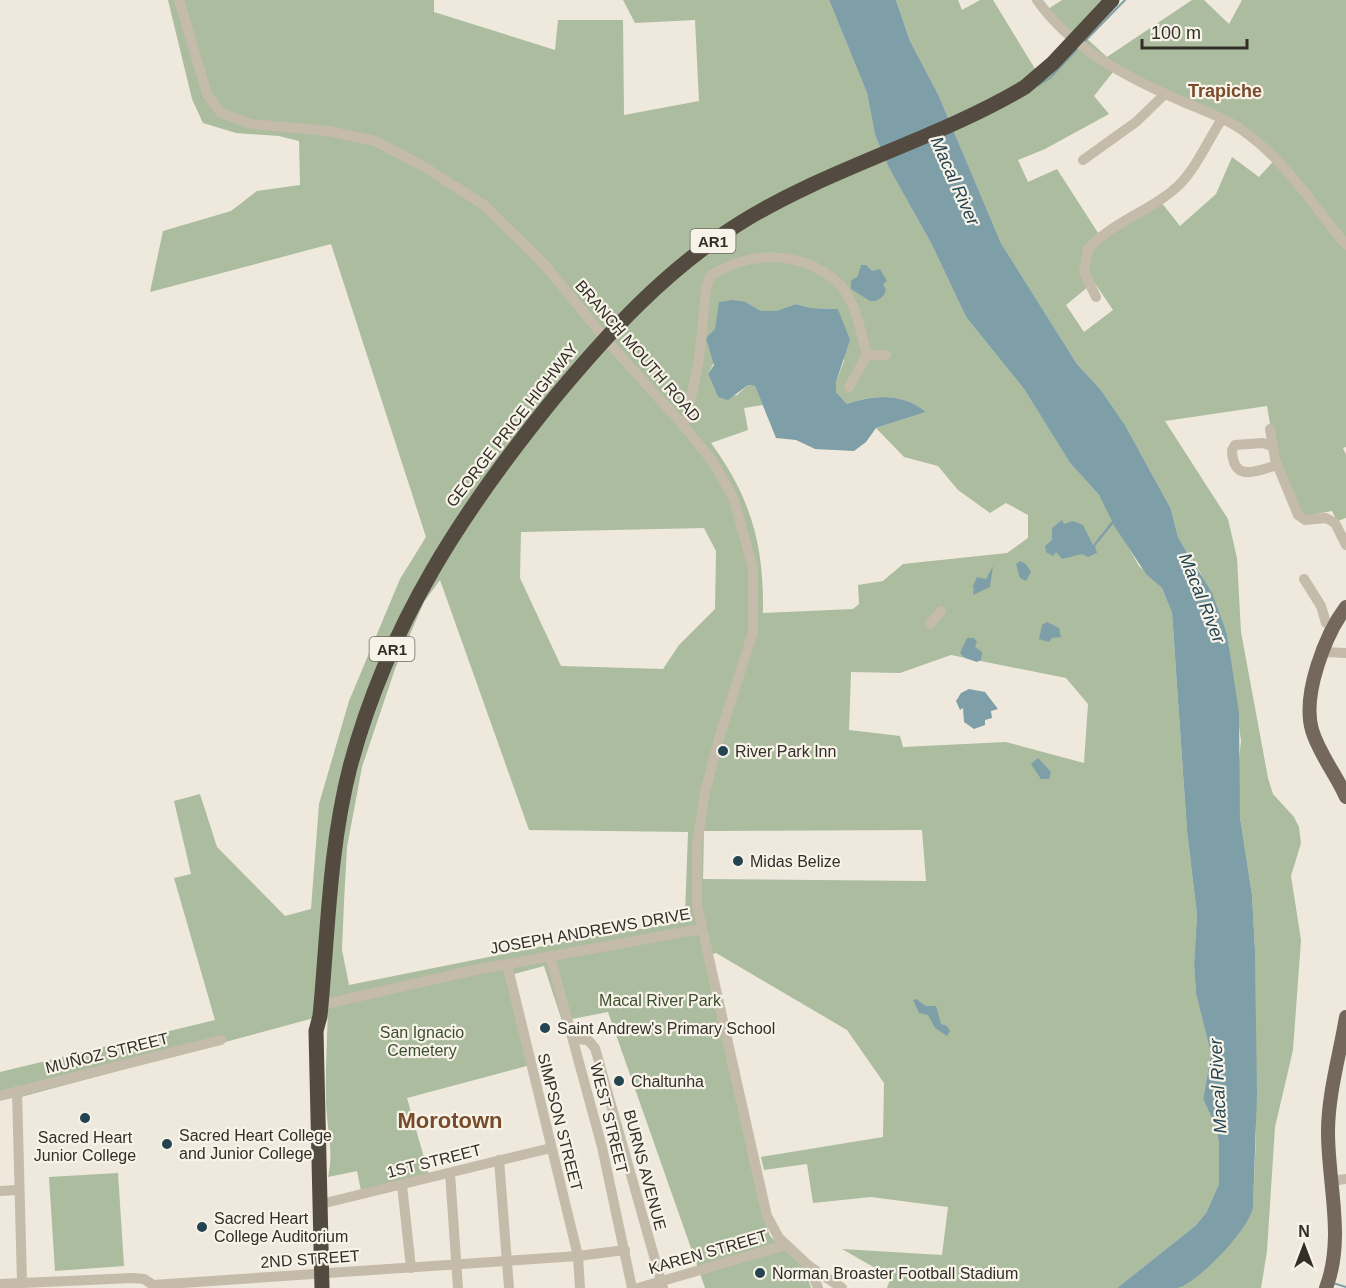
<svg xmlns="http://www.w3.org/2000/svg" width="1346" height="1288" font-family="Arial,sans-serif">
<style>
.green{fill:#acbc9e;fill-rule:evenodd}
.water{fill:#7f9fa8}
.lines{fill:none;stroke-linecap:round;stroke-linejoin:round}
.stream{stroke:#7f9fa8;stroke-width:2}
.minor{stroke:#c5bbaa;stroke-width:10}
.major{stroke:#73685b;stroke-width:14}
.highway{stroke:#534a40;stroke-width:15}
.poi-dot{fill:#234450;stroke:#f7f3e8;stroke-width:2}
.labels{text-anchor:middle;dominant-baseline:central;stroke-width:4.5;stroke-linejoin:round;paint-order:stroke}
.shield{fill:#f7f3e8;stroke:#6e6962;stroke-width:1.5}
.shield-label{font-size:15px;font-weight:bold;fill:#332e28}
.street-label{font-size:16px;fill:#332e28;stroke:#f7f3e8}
.poi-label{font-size:16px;fill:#332e28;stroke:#f7f3e8;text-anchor:start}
.park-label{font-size:16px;fill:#3d4e2f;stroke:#f7f3e8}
.neighbourhood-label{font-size:18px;font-weight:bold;fill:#784c2b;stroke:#f7f3e8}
.water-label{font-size:18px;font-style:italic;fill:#234450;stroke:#f7f3e8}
.district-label{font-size:22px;font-weight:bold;fill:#784c2b;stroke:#f7f3e8}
</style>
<rect width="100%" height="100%" fill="#eee9dc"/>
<g class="green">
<path d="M168,0H434V12L555,50L558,20H623L624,115L699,101L695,20L635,23L623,0H829L867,93L875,135L889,168L931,243L966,317L1024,389L1070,463L1099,495L1139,566L1162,588L1172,613L1187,831L1197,915L1194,964L1196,994L1211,1054L1203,1099L1215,1125L1219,1142V1184L1206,1213L1195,1226L1117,1288H887L891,1277L842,1249L942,1255L948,1207L871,1197L813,1203L807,1164L764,1170L761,1157L883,1137L884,1083L847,1030L716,953L704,957L760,1206L770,1236L805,1269L811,1288H705L608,1012L562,1021L544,966L514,974L534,1064L407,1098L429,1175L361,1191L357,1171L328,1177C334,1151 327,1129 326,1103C325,1066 328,1030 328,994L314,1018L21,1097L0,1091V1072L215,1020L174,878L191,874L174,801L200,794L217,847L285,916L311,909L319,804L349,701L400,579L426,537L331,244L150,292L163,231L231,211L257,191L300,185L299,141L279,136L236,133L203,123L192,99ZM746,302L761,311H776L796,304L811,308L838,309L844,361L836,382V392L847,404C874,394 902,393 926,412L876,428L904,457L938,466L958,490L990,513L1006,503L1028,515V538L1007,553L903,564L883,581L858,585L859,604L853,609L763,613C764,544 751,498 711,443L748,430L744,408L763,405L755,386L748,385L737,395L718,397L708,374ZM704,528L716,551L715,609L679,645L663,669L561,666L520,578L521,532ZM440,580L529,830L688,832L685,914L677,923L578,939L349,985L342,950L344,902L347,847L362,767L395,669L424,602ZM951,655L1066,678L1088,704L1084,763L1006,742L903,747L900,736L849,730L851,672L900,673ZM922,830L926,881L703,879L704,831Z"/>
<path d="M896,0H958L962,10L980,0H993L1037,72L992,110L1085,37L1107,57L1192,0H1204L1229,24L1242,0H1346V447L1343,448L1346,455V518L1337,521L1332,511L1301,517L1273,441L1267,406L1165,421L1228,519L1237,558L1241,632L1268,778L1273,794L1294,817L1299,827L1301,843L1291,876L1301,940L1293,1050L1275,1127L1267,1251L1261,1288H1178L1193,1279L1234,1239L1253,1207L1256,1135L1255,950L1252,895L1240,817L1238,769L1241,741L1227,634L1200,572L1178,537L1171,509L1125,425L1101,390L1077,364L1001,243L938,94L910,41ZM1117,67L1240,123L1278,156L1259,177L1232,157L1216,194L1180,226L1157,197L1100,236L1057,169L1028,182L1018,160L1045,149L1109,114L1094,96ZM1094,282L1113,310L1084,332L1066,305Z"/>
<path d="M1062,0H1104L1072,33L1048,9Z"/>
<path d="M118,1173L124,1266L55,1271L49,1177Z"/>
</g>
<g class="water">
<path d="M829,0H896L910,41L938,94L1001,243L1077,364L1101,390L1125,425L1171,509L1178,537L1212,593L1227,634L1239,713L1240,817L1252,895L1255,950L1257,1095L1253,1207C1250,1228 1200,1281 1178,1288C1164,1288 1133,1288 1117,1288L1195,1226L1206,1213L1219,1184V1142L1215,1125L1203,1099L1211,1054L1196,994L1194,964L1197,915L1187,831L1172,613L1162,588L1146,574L1113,524L1095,546L1097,553L1088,557L1082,554L1062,559L1056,552L1053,556L1046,552L1045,546L1052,540V528L1062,520L1064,524L1073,521L1083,525L1093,545L1112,521L1099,495L1070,463L1024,389L966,317L931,243L889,168L875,135L867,93Z"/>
<path d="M861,265H866L872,271L880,269L887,281L883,284L886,290C884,297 878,302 870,301L851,289V281L858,276Z"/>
<path d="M732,300L746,302L761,311H776L796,304L811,308L838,309L850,340L836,382V392L847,404C874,394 903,393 926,412L876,428L866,442L854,451L815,449L796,440L776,438L755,386L748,385L728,400L718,397L708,374L714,365L706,338L715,329L719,302Z"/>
<path d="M1020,561L1026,564L1031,572L1026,581L1020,578L1016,564Z"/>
<path d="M993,566L990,587L973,595L974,587L972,588L977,577L986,579Z"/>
<path d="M1047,622L1059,628L1061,637L1052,638L1049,642L1039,639L1042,625Z"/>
<path d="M967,638H974L977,642L975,647L982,652L981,660L977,662L965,658L960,653Z"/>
<path d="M969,689L985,692L998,709L991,711L992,718L985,720V725L974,729L964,722L963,708L960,710L956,701L961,693Z"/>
<path d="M1038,758L1051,772L1049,779H1041L1031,764Z"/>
<path d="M916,999L926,1006H936L941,1024L947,1026L950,1031L947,1036L935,1028L928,1015L919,1013L913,1000Z"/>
</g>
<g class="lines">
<g class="stream">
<path d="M1083,43L1125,0"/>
<path d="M1037,86L1050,78L1079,47"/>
<path d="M1333,1283L1346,1287"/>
</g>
<g class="minor">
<path d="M179,0L207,94L221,113L251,124L328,131L375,141L423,166L484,205L544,264L608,342L683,425L713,462L733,497L753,568V632L721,732L705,792L697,845V905L767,1216L779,1238L809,1266L818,1288"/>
<path d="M1037,0C1072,49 1126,77 1181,101C1201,110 1224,117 1242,130C1285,160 1313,205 1346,245"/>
<path d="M1083,160L1136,122L1165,94"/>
<path d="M1096,297L1084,272L1088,249C1113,221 1152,211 1179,185C1197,167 1208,140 1222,119"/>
<path d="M849,387L867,355"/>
<path d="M683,425L686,421L699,360L706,289L710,276C749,251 798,250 835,280C855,296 861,332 867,355H886"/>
<path d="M1270,429L1275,459L1298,515L1305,520L1326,518L1335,523L1346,545"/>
<path d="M1272,446L1263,443L1235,445L1232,450C1233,483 1256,471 1277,465"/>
<path d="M1304,579L1321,606L1326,623L1333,628"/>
<path d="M930,624L941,611"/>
<path d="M1323,652L1346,653"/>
<path d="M550,956L602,1147L632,1288"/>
<path d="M507,964L578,1256L580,1288"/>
<path d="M321,1005L475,970L701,929"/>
<path d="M574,1039L588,1040L595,1048L663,1288"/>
<path d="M17,1091L22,1283"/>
<path d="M0,1096L221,1040"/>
<path d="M499,1160L509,1288"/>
<path d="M450,1173L458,1288"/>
<path d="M1331,1181L1346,1179"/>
<path d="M402,1185L411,1268"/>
<path d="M0,1191L18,1190"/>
<path d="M325,1203L551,1148"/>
<path d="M809,1266L842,1288"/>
<path d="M0,1284L133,1278L144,1279L153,1285L578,1256L625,1250"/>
<path d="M638,1288L786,1245"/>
</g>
<g class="major">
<path d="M1346,607C1325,635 1302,695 1312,730C1319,754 1336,774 1346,797"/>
<path d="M1326,1288C1345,1238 1328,1184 1328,1132C1328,1094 1340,1054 1346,1017"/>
</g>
<path class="highway" d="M322,1288L316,1031L320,1016C328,933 329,849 350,767C388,624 463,510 555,397C609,332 665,271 737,225C827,168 934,141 1025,87L1053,63L1112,0"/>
</g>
<g class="poi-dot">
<circle cx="723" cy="751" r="6"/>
<circle cx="738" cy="861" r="6"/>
<circle cx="545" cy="1028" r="6"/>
<circle cx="619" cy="1081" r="6"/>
<circle cx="85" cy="1118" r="6"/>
<circle cx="167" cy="1144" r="6"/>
<circle cx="202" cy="1227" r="6"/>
<circle cx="760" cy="1273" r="6"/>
</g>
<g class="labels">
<g class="shield">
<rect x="690.5" y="229" width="45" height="24" rx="4.5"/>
<rect x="369.5" y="637" width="45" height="24" rx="4.5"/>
</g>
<g class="shield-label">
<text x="713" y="241">AR1</text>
<text x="392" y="649">AR1</text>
</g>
<g class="street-label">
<text transform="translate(638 351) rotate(49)">BRANCH MOUTH ROAD</text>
<text transform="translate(512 425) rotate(-52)">GEORGE PRICE HIGHWAY</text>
<text transform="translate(590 931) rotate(-10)">JOSEPH ANDREWS DRIVE</text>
<text transform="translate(107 1053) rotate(-14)">MUÑOZ STREET</text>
<text transform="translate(609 1118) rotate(76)">WEST STREET</text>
<text transform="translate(560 1122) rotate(76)">SIMPSON STREET</text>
<text transform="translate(434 1161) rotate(-14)">1ST STREET</text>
<text transform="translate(645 1170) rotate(75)">BURNS AVENUE</text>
<text transform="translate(708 1252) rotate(-16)">KAREN STREET</text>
<text transform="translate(310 1259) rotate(-4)">2ND STREET</text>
</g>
<g class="poi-label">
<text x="735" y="751">River Park Inn</text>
<text x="750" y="861">Midas Belize</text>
<text x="557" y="1028">Saint Andrew's Primary School</text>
<text x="631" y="1081">Chaltunha</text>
<text x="179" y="1135">Sacred Heart College<tspan x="179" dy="18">and Junior College</tspan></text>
<text x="85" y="1137" text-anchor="middle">Sacred Heart<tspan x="85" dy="18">Junior College</tspan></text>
<text x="214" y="1218">Sacred Heart<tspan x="214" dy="18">College Auditorium</tspan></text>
<text x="772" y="1273">Norman Broaster Football Stadium</text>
</g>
<g class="park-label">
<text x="660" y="1000">Macal River Park</text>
<text x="422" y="1032">San Ignacio<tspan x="422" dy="18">Cemetery</tspan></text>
</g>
<g class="neighbourhood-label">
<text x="1225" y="91">Trapiche</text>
</g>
<g class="water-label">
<text transform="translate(955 181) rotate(66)">Macal River</text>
<text transform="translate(1202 598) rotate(68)">Macal River</text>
<text transform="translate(1218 1086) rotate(-93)">Macal River</text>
</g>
<g class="district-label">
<text x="450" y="1120">Morotown</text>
</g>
</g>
<g transform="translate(1304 1246)" stroke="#f7f3e8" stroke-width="4.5" paint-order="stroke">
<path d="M0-4.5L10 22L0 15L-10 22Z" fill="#332e28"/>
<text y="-9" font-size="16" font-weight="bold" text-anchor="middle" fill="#332e28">N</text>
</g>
<path d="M1142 39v9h105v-9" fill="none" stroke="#332e28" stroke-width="3"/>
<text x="1151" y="39" font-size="18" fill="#332e28" stroke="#f7f3e8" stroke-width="4.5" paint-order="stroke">100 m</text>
</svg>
